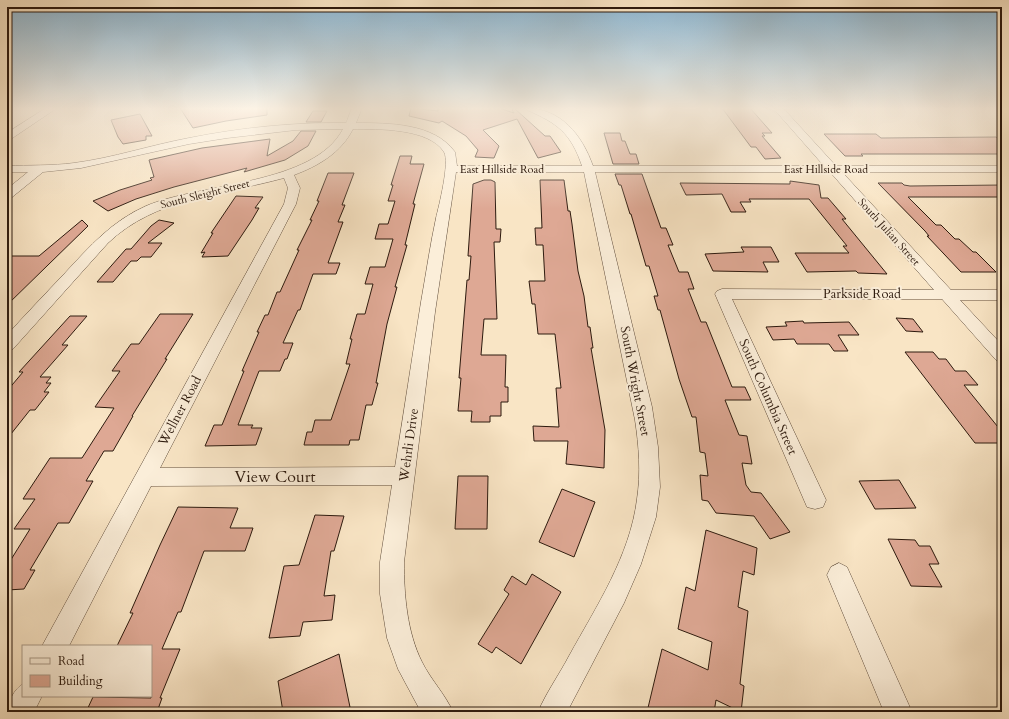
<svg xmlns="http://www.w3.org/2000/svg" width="1009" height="719" font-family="Cardo,serif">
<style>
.building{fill:#dea894;stroke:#2d1a0e}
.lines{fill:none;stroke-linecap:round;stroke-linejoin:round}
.street-casing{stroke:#604d3c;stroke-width:1}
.street{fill:#fbeed9;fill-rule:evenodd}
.labels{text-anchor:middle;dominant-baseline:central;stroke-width:4;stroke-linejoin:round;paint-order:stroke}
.far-street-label{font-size:11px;fill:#2d1a0e;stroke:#fbeed9}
.street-label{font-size:13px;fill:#2d1a0e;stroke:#fbeed9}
.near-street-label{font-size:16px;fill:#2d1a0e;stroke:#fbeed9}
</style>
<rect width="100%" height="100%" fill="#f9e5c5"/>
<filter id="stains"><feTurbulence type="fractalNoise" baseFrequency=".005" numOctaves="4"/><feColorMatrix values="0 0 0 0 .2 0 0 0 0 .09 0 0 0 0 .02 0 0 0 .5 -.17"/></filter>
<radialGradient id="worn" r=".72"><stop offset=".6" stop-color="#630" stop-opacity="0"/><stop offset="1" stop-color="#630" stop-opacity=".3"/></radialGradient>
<g class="building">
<path d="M180,108H267V115L226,121L193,128Z"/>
<path d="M411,108L438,111V108H499L514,113L512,110L514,108L545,136H550L561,152L538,158L517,119L483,130L499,146L494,158L475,157L478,150L466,136L442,121L439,123L409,116Z"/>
<path d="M722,108H750L772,133H762L765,136H762L781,158L765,159L756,147H751Z"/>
<path d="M313,111H327L321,122H306Z"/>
<path d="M140,114L152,136H146V140L123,144L118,137L111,120Z"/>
<path d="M301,131H316L308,146L285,160L244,172L247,168L174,187L136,199L108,211L93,201L120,190L152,180L150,178L154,177L149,160L202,148L270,139L267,156L293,141Z"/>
<path d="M604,133H620L622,141H625L630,154H636L639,164H613Z"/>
<path d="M824,134H876L881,138L996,137L1002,141V154H861L863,156H845Z"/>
<path d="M400,156H412L410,164H424L413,204H415L405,245H407L395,287H397L387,324L376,383H378L372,405H366L359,440H350L349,445H304L307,432H312L315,420H331L350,364H346L352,339H350L357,314H365L373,284H365L370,267H385L393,239H375L379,224H388L395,201H388L393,185H391Z"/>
<path d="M328,173H354L342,205H345L338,222H343L328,263H340L336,274H313L300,310H298L283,343H293L287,359H285L280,371H259L238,425H253L251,428H262L256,445L205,446L214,425H222L244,371H242L259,332H257L265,315H268L277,292H280L299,250H297L312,220H310L319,201H317Z"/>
<path d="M615,174H642L661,228H666L673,245H668L679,272H688L694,289H688L701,322H706L732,387H745L751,400H725L739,435L747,436L752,464L742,463L746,485L751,492L761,493L790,532L770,539L754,516L716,513L708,501L702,500L700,475L708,476L705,453L700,452L696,417H692L679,379L660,310H658L654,296H658L649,266H646L631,214H630L621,185H619Z"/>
<path d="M484,180H491L495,182L496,229H501L500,242H494L497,319H484L481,355H506L505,387H508V402H501V416H490V422H471L472,411H458L461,378H459L467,280H469L471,256H468L473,184Z"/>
<path d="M540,180H564L568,211H570L572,224L578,271L584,296L588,327H590L593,348H591L605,430L604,468L566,464L568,441H534L533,426L559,427L556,388H561L555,334H538L535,304H532L529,281H545L543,245H536L535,228H542Z"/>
<path d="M790,181L819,185L821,198H828L846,219H842L887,274L858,273L856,271L807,272L795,253H849L843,246H847L809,199H749L751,202H740L746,212H731L722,194L686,195L680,183L790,184Z"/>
<path d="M878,183H902L904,185L910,186L1002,185V197H908L936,225H941L955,239H959L973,252H976L996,272H961L927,236H929L925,231Z"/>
<path d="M236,196L263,197L255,208H259L252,220L228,256L202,257L205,252L201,253L213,233H211Z"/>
<path d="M82,220L88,226L7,305V256H39Z"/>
<path d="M159,220L174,223L148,243H162L151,257H141L137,261H131L113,282H97L126,249H131L151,226Z"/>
<path d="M741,247H771L779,262H763L768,272L713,271L705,254L744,252Z"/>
<path d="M160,314H193L165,359H167L132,416H133L113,451H104L86,481H93L69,523H58L30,570H35L24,589L7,590V566L30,529H14L35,499H23L50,458H82L114,408L95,407L120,371H112L131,344H139Z"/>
<path d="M70,316H87L62,345H68L40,377H51L46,383H51L44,392H49L35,410H30L7,439V391L23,372H19Z"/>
<path d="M896,318L913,319L923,332L906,331Z"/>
<path d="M803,321L804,323L849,322L859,335H838L848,351H834L829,344H797L794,339L773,340L766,327L787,326L785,322Z"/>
<path d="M905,352H933L939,359H946L955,371H966L978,385H964L1002,432V443H975Z"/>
<path d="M458,476H488L487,529H455Z"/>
<path d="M899,480L916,508L875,509L859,481Z"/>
<path d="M562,489L595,502L574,557L539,542Z"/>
<path d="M178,507L238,508L230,528H253L245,551H204L181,612H178L162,649H180L160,698H162L157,712H86L93,697L151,698V646H117L133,613H130L160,545Z"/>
<path d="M315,515L344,516L334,551H331L324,596L335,595L332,620L303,622L300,636L269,638L284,566L299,565Z"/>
<path d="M706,530L757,548L754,575L743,571L738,607L748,611L740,684L744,686L741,712L716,700L714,712H647L662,649L708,670L712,642L678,629L686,587L695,591Z"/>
<path d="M888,539L915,540L919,546H930L939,564H929L942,587L911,586Z"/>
<path d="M532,574L561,592L521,664L496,647L492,653L478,644L509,594L504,590L512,576L526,585Z"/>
<path d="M339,654L351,712H283L278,681Z"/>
</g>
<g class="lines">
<defs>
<g id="street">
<path d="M46,108H57L11,139L7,140V133Z"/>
<path d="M352,108H362L356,123C389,123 434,123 455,152L457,166H582C571,133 557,123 527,110L525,108C561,108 582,135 593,166H824L773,108H783L836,166H1002V172H842L951,290H1002V300H960L1002,345V362L996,360L942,299H732L826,500L823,507L815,509L807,507L715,294L717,291L722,289L934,290L830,172H595L652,407L658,447L660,487L656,517L641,564L624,603L567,712H538C546,693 559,675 569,656C596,607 630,556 637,499C641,473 639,446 635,420L584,172H456L435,312L404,562C404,595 407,632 422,662C431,680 445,694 453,712H421L398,669L387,638L380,594V562L392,485L151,486L69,646H42L284,204L288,188L284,178C223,195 156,197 108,243L13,349L7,351V335C26,314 46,293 65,273C90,246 112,221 146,206C200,183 314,185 343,129L296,130L227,138L189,144L81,168L43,172L11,198L7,199V189L28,172H7V166C29,165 52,166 74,163C113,158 151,145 189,138C240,128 294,122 346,123ZM353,129C378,129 429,128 444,152C450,162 439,206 436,218C430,246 426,274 421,302C412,357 404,412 395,467L160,468L296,204L300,188L294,175C318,166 341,153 353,129Z"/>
<path d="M839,563L847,567L912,712H884L827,575L831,567Z"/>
<path d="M23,684V696H42L34,712H7C7,703 15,688 23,684Z"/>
</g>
</defs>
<use href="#street" class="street-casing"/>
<use href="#street" class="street"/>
</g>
<linearGradient id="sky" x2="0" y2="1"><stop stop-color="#8bb8d6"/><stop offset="0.52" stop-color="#fcf3e5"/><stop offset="1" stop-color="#fcf3e5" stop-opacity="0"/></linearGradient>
<rect width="1009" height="209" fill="url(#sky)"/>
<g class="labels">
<g class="far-street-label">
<text x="502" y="169">East Hillside Road</text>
<text x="826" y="169">East Hillside Road</text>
<text transform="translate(205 194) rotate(-14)">South Sleight Street</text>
<text transform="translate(889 232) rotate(48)">South Julian Street</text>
</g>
<g class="street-label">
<text x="862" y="294">Parkside Road</text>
<text transform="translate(635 381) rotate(79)">South Wright Street</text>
<text transform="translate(768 397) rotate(66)">South Columbia Street</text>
<text transform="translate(180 411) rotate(-62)">Wellner Road</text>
<text transform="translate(409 445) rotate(-82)">Wehrli Drive</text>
</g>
<g class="near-street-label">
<text x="275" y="477">View Court</text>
</g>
</g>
<rect width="1009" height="719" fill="none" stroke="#f9e5c5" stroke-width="24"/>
<rect x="8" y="8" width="993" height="703" fill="none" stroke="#2d1a0e" stroke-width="2"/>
<rect x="12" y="12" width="985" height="695" fill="none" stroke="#2d1a0e"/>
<rect x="22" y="645" width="130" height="52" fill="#fbeed9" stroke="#a99988"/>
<rect x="30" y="658" width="20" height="6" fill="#fbeed9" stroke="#a99988"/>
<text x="58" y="665" font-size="12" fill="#2d1a0e">Road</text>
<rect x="30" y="675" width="20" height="12" fill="#dea894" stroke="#a99988"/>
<text x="58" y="685" font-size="12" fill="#2d1a0e">Building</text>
<rect width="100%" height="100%" filter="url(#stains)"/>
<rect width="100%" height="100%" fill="url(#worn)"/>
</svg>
